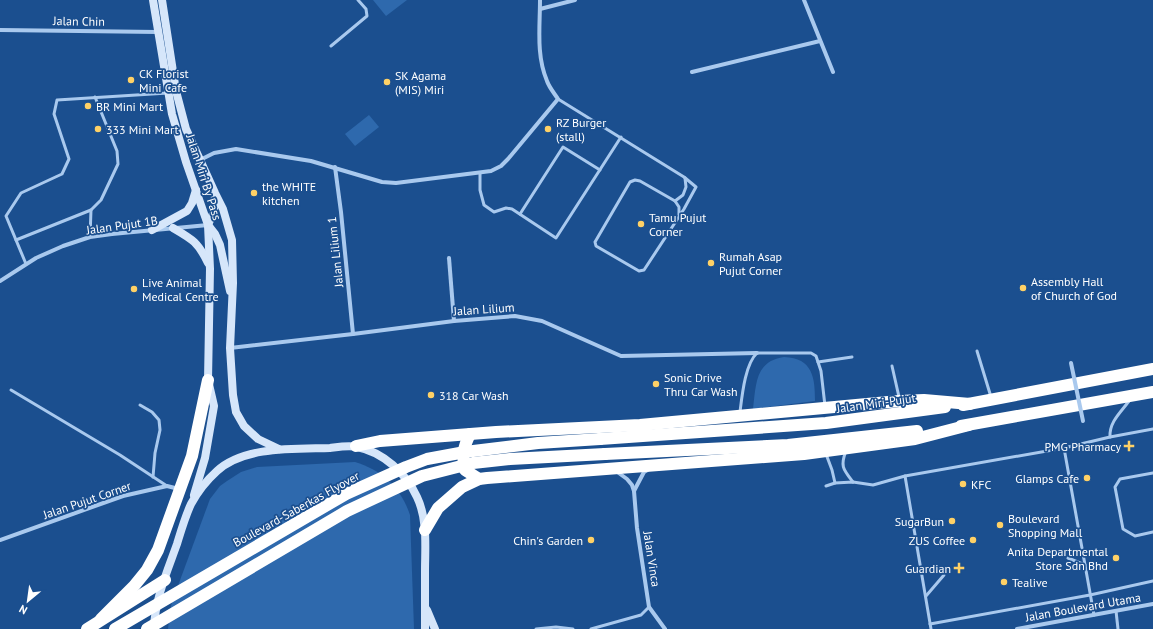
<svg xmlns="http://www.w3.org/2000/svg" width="1153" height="629" font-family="'PT Sans',sans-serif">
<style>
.green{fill:#2e69ad}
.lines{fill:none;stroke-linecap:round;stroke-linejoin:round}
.lane{stroke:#a9c9ee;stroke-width:3}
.street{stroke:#a9c9ee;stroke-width:4}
.secondary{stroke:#d6e6fa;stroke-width:8}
.highway{stroke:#fff;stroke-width:12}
.street-bridge{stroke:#a9c9ee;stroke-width:4}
.highway-bridge{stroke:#fff;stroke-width:12}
.poi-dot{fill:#ffd166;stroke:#1b4f8f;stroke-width:1.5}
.labels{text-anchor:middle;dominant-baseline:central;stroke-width:3.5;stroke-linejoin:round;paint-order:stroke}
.street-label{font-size:12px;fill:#fff;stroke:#1b4f8f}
.poi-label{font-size:12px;fill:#fff;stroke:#1b4f8f;text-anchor:start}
</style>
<rect width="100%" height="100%" fill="#1b4f8f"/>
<g class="green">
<path d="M373,0H407L386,16Z"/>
<path d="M369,115L379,127L355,146L345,134Z"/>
<path d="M784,357C813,358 815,378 815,401L753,409C756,385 755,361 784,357Z"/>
<path d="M355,462C382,470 401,488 410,515L414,629H168L170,611L172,602L210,499L220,486L227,481L241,472L257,467Z"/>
</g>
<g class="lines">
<g class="lane">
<path d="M331,46L367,16L366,9L358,0"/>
<path d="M558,99L684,177L696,187L684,209L644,270L639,271L596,246L595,242L630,182L635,180L640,181L675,201L679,207V215"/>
<path d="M480,173V190L484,205L494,212L506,208L512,209L556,238L621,137"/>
<path d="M675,201L683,195L686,187L685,178"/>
<path d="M520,214L563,147L600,170"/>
<path d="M90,237L91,210"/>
<path d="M16,240L91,210L101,200L118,164L117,151L95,97"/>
<path d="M26,264L6,216L21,193L62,174L69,159L54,114L57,100L168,93"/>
<path d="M977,351L991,397"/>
<path d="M818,362L852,357"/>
<path d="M892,366L899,397"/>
<path d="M11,390L120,455L167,486"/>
<path d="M140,405L152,412L159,420L160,430L155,453L153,477"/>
<path d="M740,412C742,396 745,364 757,353H811L816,356L821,371L825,406"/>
<path d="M1110,437C1109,422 1121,412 1129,401"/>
<path d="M1064,448L1094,615"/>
<path d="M846,451C840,466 843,469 853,482"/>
<path d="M826,454L832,470L835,483"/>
<path d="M1153,473L1120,479L1115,487L1123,529L1135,536L1153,532"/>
<path d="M905,476L931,629"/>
<path d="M826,486L835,483L853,482L873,485L905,476L1064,448L1110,437L1153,429"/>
<path d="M1068,558L1085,565"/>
<path d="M926,596L944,575"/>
<path d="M1116,611L1118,629"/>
<path d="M930,624L1090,595L1153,581"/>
<path d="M536,629L556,627L573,629"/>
<path d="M591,629L641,615L649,607"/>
</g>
<g class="street">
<path d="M804,0L833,72"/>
<path d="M540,9L575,0"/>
<path d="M0,30L158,32"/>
<path d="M692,72L820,41"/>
<path d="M200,160L214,153L236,149L311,161L382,182L396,183L491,171L501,166L508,159L558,99C554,93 549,87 547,81C536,55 540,27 540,0"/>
<path d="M335,167L341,212L353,334"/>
<path d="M449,258L454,321"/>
<path d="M0,281L36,258L63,246L90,237L112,234L208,225"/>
<path d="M230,348L353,334L454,321L515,316L542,321L621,356L757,353"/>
<path d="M616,471L627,479L632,485L634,491L637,528L649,607L665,629"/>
<path d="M634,491L644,472L649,469"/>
<path d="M0,540L123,496L167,486L179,489"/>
<path d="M1017,629L1153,604"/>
</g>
<g class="secondary">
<path d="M153,0L172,114L186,162L208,225L210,269L208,380L214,406L205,458L194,495"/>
<path d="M162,0L176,91L186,129L215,193L223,209L232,240L233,283L230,348L233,395L236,412L244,426L258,439L279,449"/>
<path d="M208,225L215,234L220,245L230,291"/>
<path d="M208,225L214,211L215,195"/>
<path d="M173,228C192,239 198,242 208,263"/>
<path d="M152,230L187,211L192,203L196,190"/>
<path d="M427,610L435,629"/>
<path d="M154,628C155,599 167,572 177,544C181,531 185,517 191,504C197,493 207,480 217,471C244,446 295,449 330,448C338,447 349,445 357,447C383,452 406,473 417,497C428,520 425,547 425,572C425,591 425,610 425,629"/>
</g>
<g class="highway">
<path d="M963,405L1153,369"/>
<path d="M961,426L1153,392"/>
<path d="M470,434C463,448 462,455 465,470L479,479"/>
<path d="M600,439L826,423L945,407"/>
<path d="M356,446L380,441L496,432L640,425L899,401L924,400L970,404"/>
<path d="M605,454L788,445L917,431"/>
<path d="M425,530L438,508L462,487L479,479L487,478L804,454L915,439L969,425"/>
<path d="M101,619L134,586L147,570L158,550L192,456L208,380"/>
<path d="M87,629L165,580"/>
</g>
<path class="street-bridge" d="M1071,363L1083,421"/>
<g class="highway-bridge">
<path d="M115,629L346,494L406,467L427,459L465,452L538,443L600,439"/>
<path d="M147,629L347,511L422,476L473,463L510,459L605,454"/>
</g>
</g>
<g class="poi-dot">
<circle cx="131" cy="80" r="4"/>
<circle cx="387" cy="82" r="4"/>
<circle cx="88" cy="106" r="4"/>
<circle cx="98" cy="129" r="4"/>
<circle cx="548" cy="129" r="4"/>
<circle cx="254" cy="193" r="4"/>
<circle cx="641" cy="224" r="4"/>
<circle cx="711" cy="263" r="4"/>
<circle cx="1023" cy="288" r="4"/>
<circle cx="134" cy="289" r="4"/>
<circle cx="656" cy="384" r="4"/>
<circle cx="431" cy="395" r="4"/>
<path d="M1127 440h4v4h4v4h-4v4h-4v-4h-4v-4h4z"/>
<circle cx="1087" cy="478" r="4"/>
<circle cx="963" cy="484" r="4"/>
<circle cx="952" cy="521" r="4"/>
<circle cx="1000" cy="525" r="4"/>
<circle cx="591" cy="540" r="4"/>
<circle cx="973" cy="540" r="4"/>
<circle cx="1116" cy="558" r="4"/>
<path d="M957 562h4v4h4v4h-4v4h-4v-4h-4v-4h4z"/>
<circle cx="1004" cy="582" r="4"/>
</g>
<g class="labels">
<g class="street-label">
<text transform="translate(79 21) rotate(1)">Jalan Chin</text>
<text transform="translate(204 177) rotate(72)">Jalan Miri By Pass</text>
<text transform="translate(122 225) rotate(-8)">Jalan Pujut 1B</text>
<text transform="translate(335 252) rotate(-96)">Jalan Lilium 1</text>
<text transform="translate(484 309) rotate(-4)">Jalan Lilium</text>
<text transform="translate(876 403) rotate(-8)">Jalan Miri-Pujut</text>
<text transform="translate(87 500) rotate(-19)">Jalan Pujut Corner</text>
<text transform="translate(296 509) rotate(-29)">Boulevard-Saberkas Flyover</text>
<text transform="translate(652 559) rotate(81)">Jalan Vinca</text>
<text transform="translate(1083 607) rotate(-10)">Jalan Boulevard Utama</text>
</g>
<g class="poi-label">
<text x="139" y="73">CK Florist<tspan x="139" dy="14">Mini Cafe</tspan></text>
<text x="395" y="75">SK Agama<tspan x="395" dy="14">(MIS) Miri</tspan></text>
<text x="96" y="106">BR Mini Mart</text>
<text x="556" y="122">RZ Burger<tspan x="556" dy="14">(stall)</tspan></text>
<text x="106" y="129">333 Mini Mart</text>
<text x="262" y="186">the WHITE<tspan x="262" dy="14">kitchen</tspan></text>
<text x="649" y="217">Tamu Pujut<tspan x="649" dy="14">Corner</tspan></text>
<text x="719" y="256">Rumah Asap<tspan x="719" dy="14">Pujut Corner</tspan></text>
<text x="1031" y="281">Assembly Hall<tspan x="1031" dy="14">of Church of God</tspan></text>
<text x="142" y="282">Live Animal<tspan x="142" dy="14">Medical Centre</tspan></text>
<text x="664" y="377">Sonic Drive<tspan x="664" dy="14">Thru Car Wash</tspan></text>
<text x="439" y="395">318 Car Wash</text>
<text x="1121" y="446" text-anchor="end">PMG Pharmacy</text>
<text x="1079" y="478" text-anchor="end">Glamps Cafe</text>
<text x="971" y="484">KFC</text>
<text x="1008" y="518">Boulevard<tspan x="1008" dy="14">Shopping Mall</tspan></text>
<text x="944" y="521" text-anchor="end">SugarBun</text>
<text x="583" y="540" text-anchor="end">Chin's Garden</text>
<text x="965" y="540" text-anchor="end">ZUS Coffee</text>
<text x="1108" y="551" text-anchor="end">Anita Departmental<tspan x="1108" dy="14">Store Sdn Bhd</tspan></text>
<text x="951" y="568" text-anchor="end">Guardian</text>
<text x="1012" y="582">Tealive</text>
</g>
</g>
<g transform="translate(28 601) rotate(209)" stroke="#1b4f8f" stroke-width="3" paint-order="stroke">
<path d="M0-3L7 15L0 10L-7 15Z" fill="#ffffff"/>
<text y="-6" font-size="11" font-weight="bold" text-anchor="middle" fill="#ffffff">N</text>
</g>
</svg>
